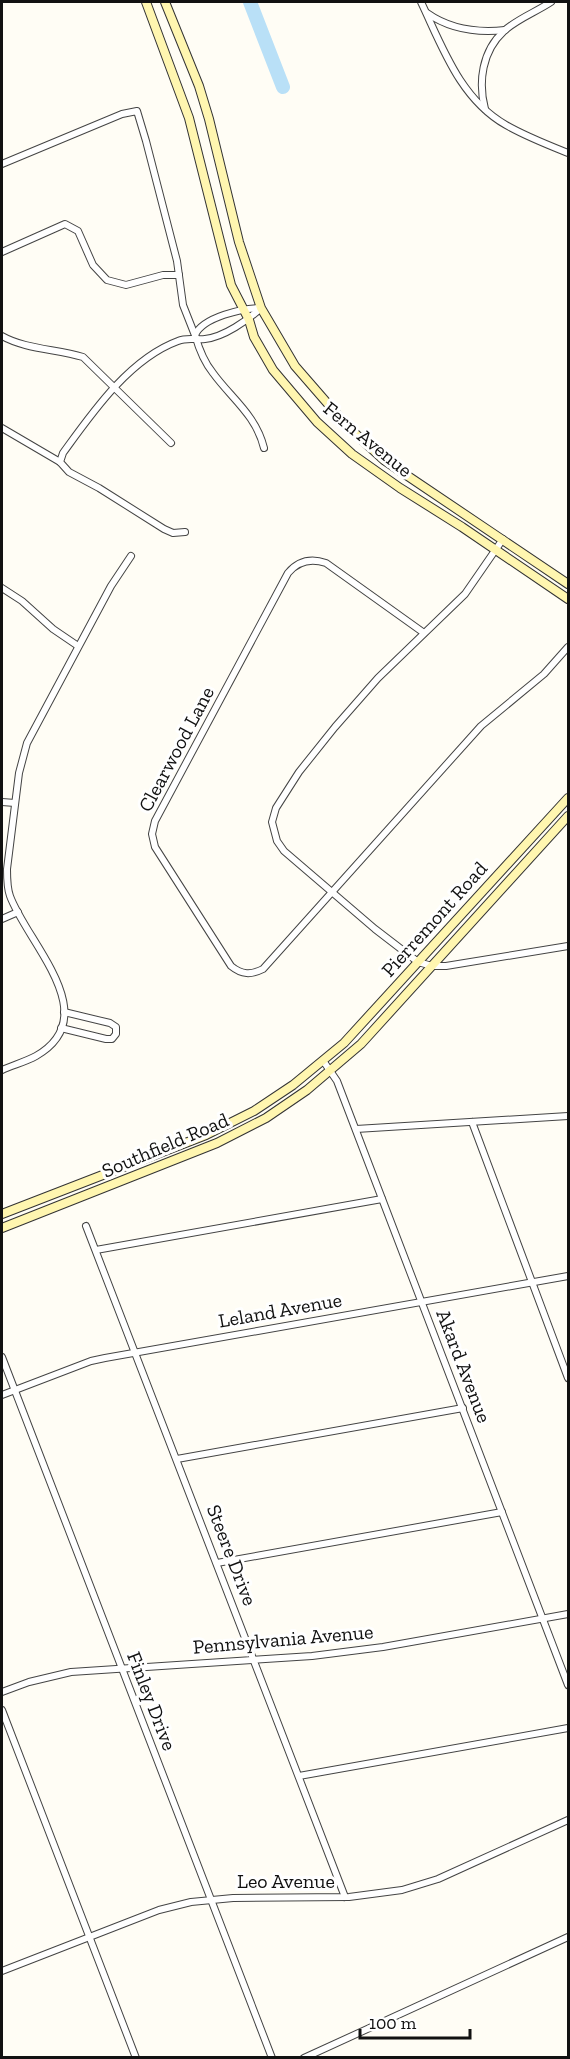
<svg xmlns="http://www.w3.org/2000/svg" width="570" height="2059" font-family="'Zilla Slab',serif">
<style>
.lines{fill:none;stroke-linecap:round;stroke-linejoin:round}
.river{stroke:#b9e0f7;stroke-width:14}
.street-casing{stroke:#444;stroke-width:8}
.secondary-casing{stroke:#333;stroke-width:10}
.street{stroke:#fff;stroke-width:6}
.secondary{stroke:#fff6b0;stroke-width:8}
.labels{text-anchor:middle;dominant-baseline:central;stroke-width:6;stroke-linejoin:round;paint-order:stroke}
.street-label{font-size:20px;fill:#111;stroke:#fff}
</style>
<rect width="100%" height="100%" fill="#fffdf5"/>
<g class="lines">
<path class="river" d="M250,2L283,87"/>
<defs>
<g id="street">
<path d="M421,2C442,46 460,99 506,125C525,136 548,145 568,153"/>
<path d="M427,13C451,30 477,33 505,30"/>
<path d="M485,109C478,82 482,51 504,31C517,19 536,12 551,2"/>
<path d="M2,164L122,114L137,111L146,141L177,261L183,305L196,338"/>
<path d="M2,252L65,224L78,231L93,265L107,280L126,285L163,275H179"/>
<path d="M261,308C243,308 203,317 195,335C199,349 204,362 213,373C231,398 256,415 264,448"/>
<path d="M2,336C25,349 56,349 83,357L171,443"/>
<path d="M2,428L60,462"/>
<path d="M185,532L173,533L164,529L99,488L69,472L60,462L63,453C92,413 129,359 178,341C187,337 196,340 205,339C224,337 248,320 261,308"/>
<path d="M503,539L465,594L378,678L335,727L299,772L276,808L272,822L277,841L284,851L375,929L418,962L432,966H446L568,946"/>
<path d="M2,588L22,601L53,629L78,646"/>
<path d="M424,633L326,563C311,558 298,561 288,573L155,821L152,834L155,847L231,966C242,975 251,975 263,969L481,726L544,674L568,647"/>
<path d="M2,802L15,803"/>
<path d="M2,919L18,912"/>
<path d="M61,1028L106,1039H112L116,1034V1027L110,1023L64,1012"/>
<path d="M324,1062L337,1081L568,1685"/>
<path d="M2,1070C13,1065 25,1062 36,1056C106,1016 27,943 10,896C7,888 7,878 7,869L19,773L27,743L111,586L131,556"/>
<path d="M472,1122L568,1378"/>
<path d="M356,1129L568,1116"/>
<path d="M86,1226L345,1897"/>
<path d="M96,1250L382,1199"/>
<path d="M2,1357L272,2058"/>
<path d="M2,1395L91,1361L105,1358L568,1276"/>
<path d="M177,1459L463,1408"/>
<path d="M217,1563L502,1512"/>
<path d="M2,1692L29,1682L71,1672L312,1656L383,1647L568,1614"/>
<path d="M2,1710L136,2058"/>
<path d="M299,1776L568,1728"/>
<path d="M2,1971L159,1910L191,1902L233,1898L349,1897L402,1890L438,1879L568,1820"/>
<path d="M304,2058L568,1937"/>
</g>
<g id="secondary">
<path d="M146,2L189,118L231,285L249,320L254,337L273,370L317,422L352,454L400,488L462,527L568,599"/>
<path d="M165,2L199,86L209,119L239,242L261,308L295,366L348,427L384,460L568,584"/>
<path d="M2,1214L206,1135L254,1111L293,1085L344,1043L568,798"/>
<path d="M2,1228L217,1143L266,1118L307,1090L361,1044L568,816"/>
</g>
</defs>
<use href="#street" class="street-casing"/>
<use href="#secondary" class="secondary-casing"/>
<use href="#street" class="street"/>
<use href="#secondary" class="secondary"/>
</g>
<g class="labels">
<g class="street-label">
<text transform="translate(368 439) rotate(39)">Fern Avenue</text>
<text transform="translate(176 749) rotate(-62)">Clearwood Lane</text>
<text transform="translate(434 919) rotate(-48)">Pierremont Road</text>
<text transform="translate(165 1145) rotate(-23)">Southfield Road</text>
<text transform="translate(280 1310) rotate(-10)">Leland Avenue</text>
<text transform="translate(464 1366) rotate(69)">Akard Avenue</text>
<text transform="translate(232 1555) rotate(69)">Steere Drive</text>
<text transform="translate(283 1639) rotate(-5)">Pennsylvania Avenue</text>
<text transform="translate(152 1701) rotate(69)">Finley Drive</text>
<text x="286" y="1881">Leo Avenue</text>
</g>
</g>
<rect width="570" height="2059" fill="none" stroke="#111111" stroke-width="6"/>
<path d="M360 2029v9h110v-9" fill="none" stroke="#111111" stroke-width="3"/>
<text x="369" y="2029" font-size="18" fill="#111111" stroke="#ffffff" stroke-width="4.5" paint-order="stroke">100 m</text>
</svg>
